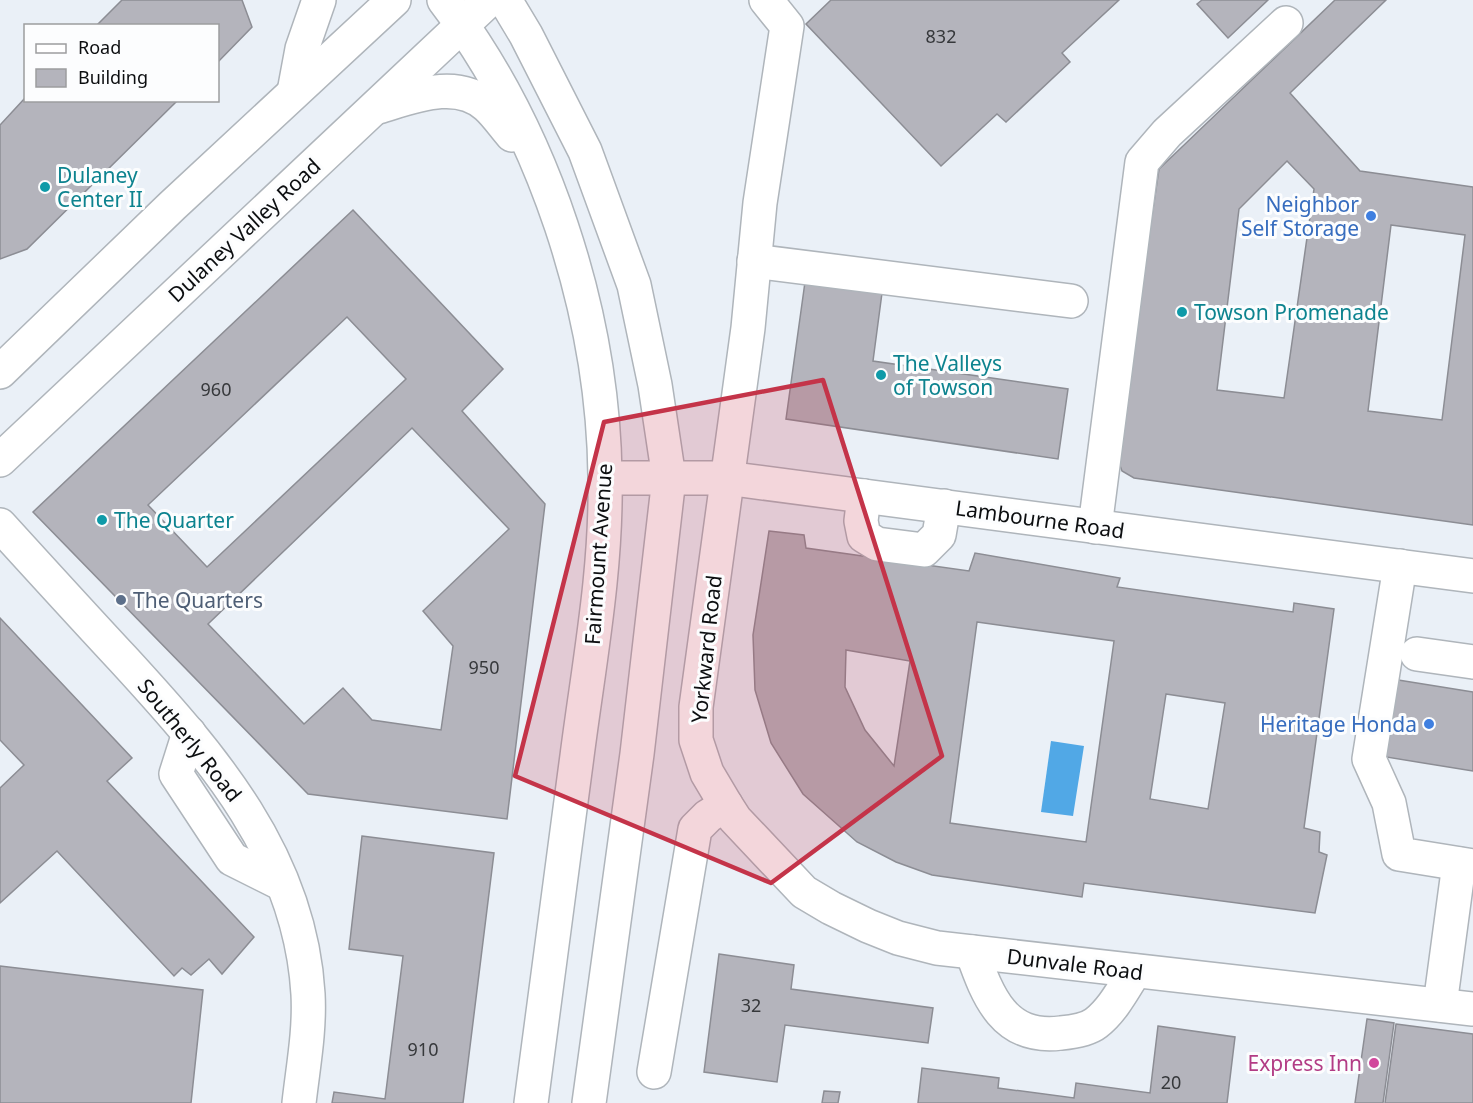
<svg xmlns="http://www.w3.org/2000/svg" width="1473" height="1103" font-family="'Noto Sans',sans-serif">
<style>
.water{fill:#51a8e6}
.building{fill:#b4b4bc;stroke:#8c8d94;stroke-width:1.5;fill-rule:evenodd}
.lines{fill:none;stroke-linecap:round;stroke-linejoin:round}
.minor-casing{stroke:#afb5bb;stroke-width:36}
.major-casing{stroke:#afb5bb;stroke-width:36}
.minor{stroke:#fff;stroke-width:33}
.major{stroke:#fff;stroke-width:33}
.marked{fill:#c43449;fill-opacity:0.2;stroke:#c43449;stroke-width:4.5;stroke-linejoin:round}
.culture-dot{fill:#0f9aa8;stroke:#fcfdfe;stroke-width:2}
.shop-dot{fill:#3f7fe0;stroke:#fcfdfe;stroke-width:2}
.service-dot{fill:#5c6f8a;stroke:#fcfdfe;stroke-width:2}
.hotel-dot{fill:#d1479c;stroke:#fcfdfe;stroke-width:2}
.labels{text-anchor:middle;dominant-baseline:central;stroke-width:6;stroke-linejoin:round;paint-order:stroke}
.number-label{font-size:18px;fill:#36383b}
.culture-label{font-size:21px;fill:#0d838f;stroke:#fcfdfe;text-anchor:start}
.shop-label{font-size:21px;fill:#366cbe;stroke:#fcfdfe;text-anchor:end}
.street-label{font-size:21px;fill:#0c0e10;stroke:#fcfdfe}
.service-label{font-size:21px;fill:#4e5e75;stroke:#fcfdfe;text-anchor:start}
.hotel-label{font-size:21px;fill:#b23c85;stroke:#fcfdfe;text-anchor:end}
</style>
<rect width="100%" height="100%" fill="#eaf0f7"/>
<path class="water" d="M1051,741L1084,746L1073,816L1041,812Z"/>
<g class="building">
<path d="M122,0H242L252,27L218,62V26H96Z"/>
<path d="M831,0H1119L1062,53L1070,62L1006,122L997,114L941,166L806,24Z"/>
<path d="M1202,0H1268L1228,38L1197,4Z"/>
<path d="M1335,0H1386L1290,93L1360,171L1473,187V525L1134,478L1122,471L1116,455L1159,169ZM1287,161L1314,189L1284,398L1217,390L1239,209ZM1391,225L1465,235L1442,420L1368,411Z"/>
<path d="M26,97V100H178L27,249L0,259V125Z"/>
<path d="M353,210L503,369L462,411L545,504L507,819L308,794L33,512ZM347,317L406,379L207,567L148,505ZM412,428L509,529L423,611L453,646L441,730L372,720L343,688L304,724L208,624Z"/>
<path d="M805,282L882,293L873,361L1068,389L1058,459L786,419Z"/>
<path d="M769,531L804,535L806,548L969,571L975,553L1120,578L1117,587L1293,612L1294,603L1334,609L1304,828L1320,832L1319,852L1327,855L1315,913L1084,883L1082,897L932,875L896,862L857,842L803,794L771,743L755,690L753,635ZM977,622L1114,641L1086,842L950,823ZM846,650L910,661L894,766L865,730L845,687ZM1166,694L1225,703L1208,809L1150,799Z"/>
<path d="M0,618L132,758L107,781L254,937L222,974L209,959L191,975L182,968L174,976L57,851L0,903V788L24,765L0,740Z"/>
<path d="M1392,679L1473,692V771L1380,756Z"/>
<path d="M362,836L494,853L463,1103H332L334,1092L385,1099L403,956L349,949Z"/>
<path d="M719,954L794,965L791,989L933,1008L928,1043L785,1025L777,1082L704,1072Z"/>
<path d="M0,966L203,990L191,1103H0Z"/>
<path d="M1367,1019L1394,1023L1383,1103H1355Z"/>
<path d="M1396,1024L1473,1034V1103H1385Z"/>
<path d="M1158,1026L1235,1037L1227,1103H918L922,1068L999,1078L998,1088L1074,1098L1076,1083L1150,1093Z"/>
<path d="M824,1091L840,1092L838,1103H822Z"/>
</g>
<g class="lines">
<defs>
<g id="minor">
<path d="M754,261L1071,301"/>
<path d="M605,478H726L1473,576"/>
<path d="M864,496L861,521L864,536L877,544L924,550L939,535L944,506"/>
<path d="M0,525C41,570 82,615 123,659C212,756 300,856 308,994C310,1031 303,1067 299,1103"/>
<path d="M1095,527L1142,162L1167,133L1286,23"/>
<path d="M1400,566L1369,759L1389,803L1399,854L1473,866"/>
<path d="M1417,654L1473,662"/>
<path d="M189,733L176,774L232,859L282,884"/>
<path d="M726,805L735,819L804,892L831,908L868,926L898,938L937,948L1473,1009"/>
<path d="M972,952C988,997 1004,1040 1061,1033C1072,1032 1087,1030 1096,1023C1113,1010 1124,988 1135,971"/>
<path d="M1440,1005L1459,864"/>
<path d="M654,1072L695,829L708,816L726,805L707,773L696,740V707L748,328L760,203L787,26L766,0"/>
</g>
<g id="major">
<path d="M444,0C544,131 603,312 605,476C607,570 589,663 577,756C562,872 546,987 531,1103"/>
<path d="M505,0L526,35L585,151L634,285L655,385L669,478L637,754L589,1103"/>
<path d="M294,92L302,49L319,0"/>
<path d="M378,107C412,97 457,78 487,106C496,114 504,126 512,135"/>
<path d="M0,372L172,206L394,0"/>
<path d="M0,460L489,0"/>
</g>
</defs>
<use href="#minor" class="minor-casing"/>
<use href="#major" class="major-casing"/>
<use href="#minor" class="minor"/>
<use href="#major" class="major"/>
</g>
<path class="marked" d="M823,380L942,756L771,883L515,776L604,422Z"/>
<g class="culture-dot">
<circle cx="45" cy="187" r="6"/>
<circle cx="1182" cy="312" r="6"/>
<circle cx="881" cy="375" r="6"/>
<circle cx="102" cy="520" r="6"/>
</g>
<g class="shop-dot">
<circle cx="1371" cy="216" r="6"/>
<circle cx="1429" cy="724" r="6"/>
</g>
<circle class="service-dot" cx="121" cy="600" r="6"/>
<circle class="hotel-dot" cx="1374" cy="1063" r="6"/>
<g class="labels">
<g class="number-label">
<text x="941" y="36">832</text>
<text x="216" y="389">960</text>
<text x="484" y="667">950</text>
<text x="751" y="1005">32</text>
<text x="423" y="1049">910</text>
<text x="1171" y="1082">20</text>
</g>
<g class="culture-label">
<text x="57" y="175">Dulaney<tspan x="57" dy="24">Center II</tspan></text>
<text x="1194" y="312">Towson Promenade</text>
<text x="893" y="363">The Valleys<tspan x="893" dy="24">of Towson</tspan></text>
<text x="114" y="520">The Quarter</text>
</g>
<g class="shop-label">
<text x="1359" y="204">Neighbor<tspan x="1359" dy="24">Self Storage</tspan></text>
<text x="1417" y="724">Heritage Honda</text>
</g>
<g class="street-label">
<text transform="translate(244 230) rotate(-43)">Dulaney Valley Road</text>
<text transform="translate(1040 519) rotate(8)">Lambourne Road</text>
<text transform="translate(598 554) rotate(-86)">Fairmount Avenue</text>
<text transform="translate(706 649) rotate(-84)">Yorkward Road</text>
<text transform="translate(190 740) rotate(51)">Southerly Road</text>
<text transform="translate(1075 964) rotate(7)">Dunvale Road</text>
</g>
<g class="service-label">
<text x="133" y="600">The Quarters</text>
</g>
<g class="hotel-label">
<text x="1362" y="1063">Express Inn</text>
</g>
</g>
<rect x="24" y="24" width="195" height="78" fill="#fcfdfe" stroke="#9c9d9f" stroke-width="1.5"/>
<rect x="36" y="44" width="30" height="9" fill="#ffffff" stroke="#9c9d9f" stroke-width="1.5"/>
<text x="78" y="54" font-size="18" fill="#0c0e10">Road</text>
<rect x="36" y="69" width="30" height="18" fill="#b4b4bc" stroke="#9c9d9f" stroke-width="1.5"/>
<text x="78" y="84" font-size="18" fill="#0c0e10">Building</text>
</svg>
